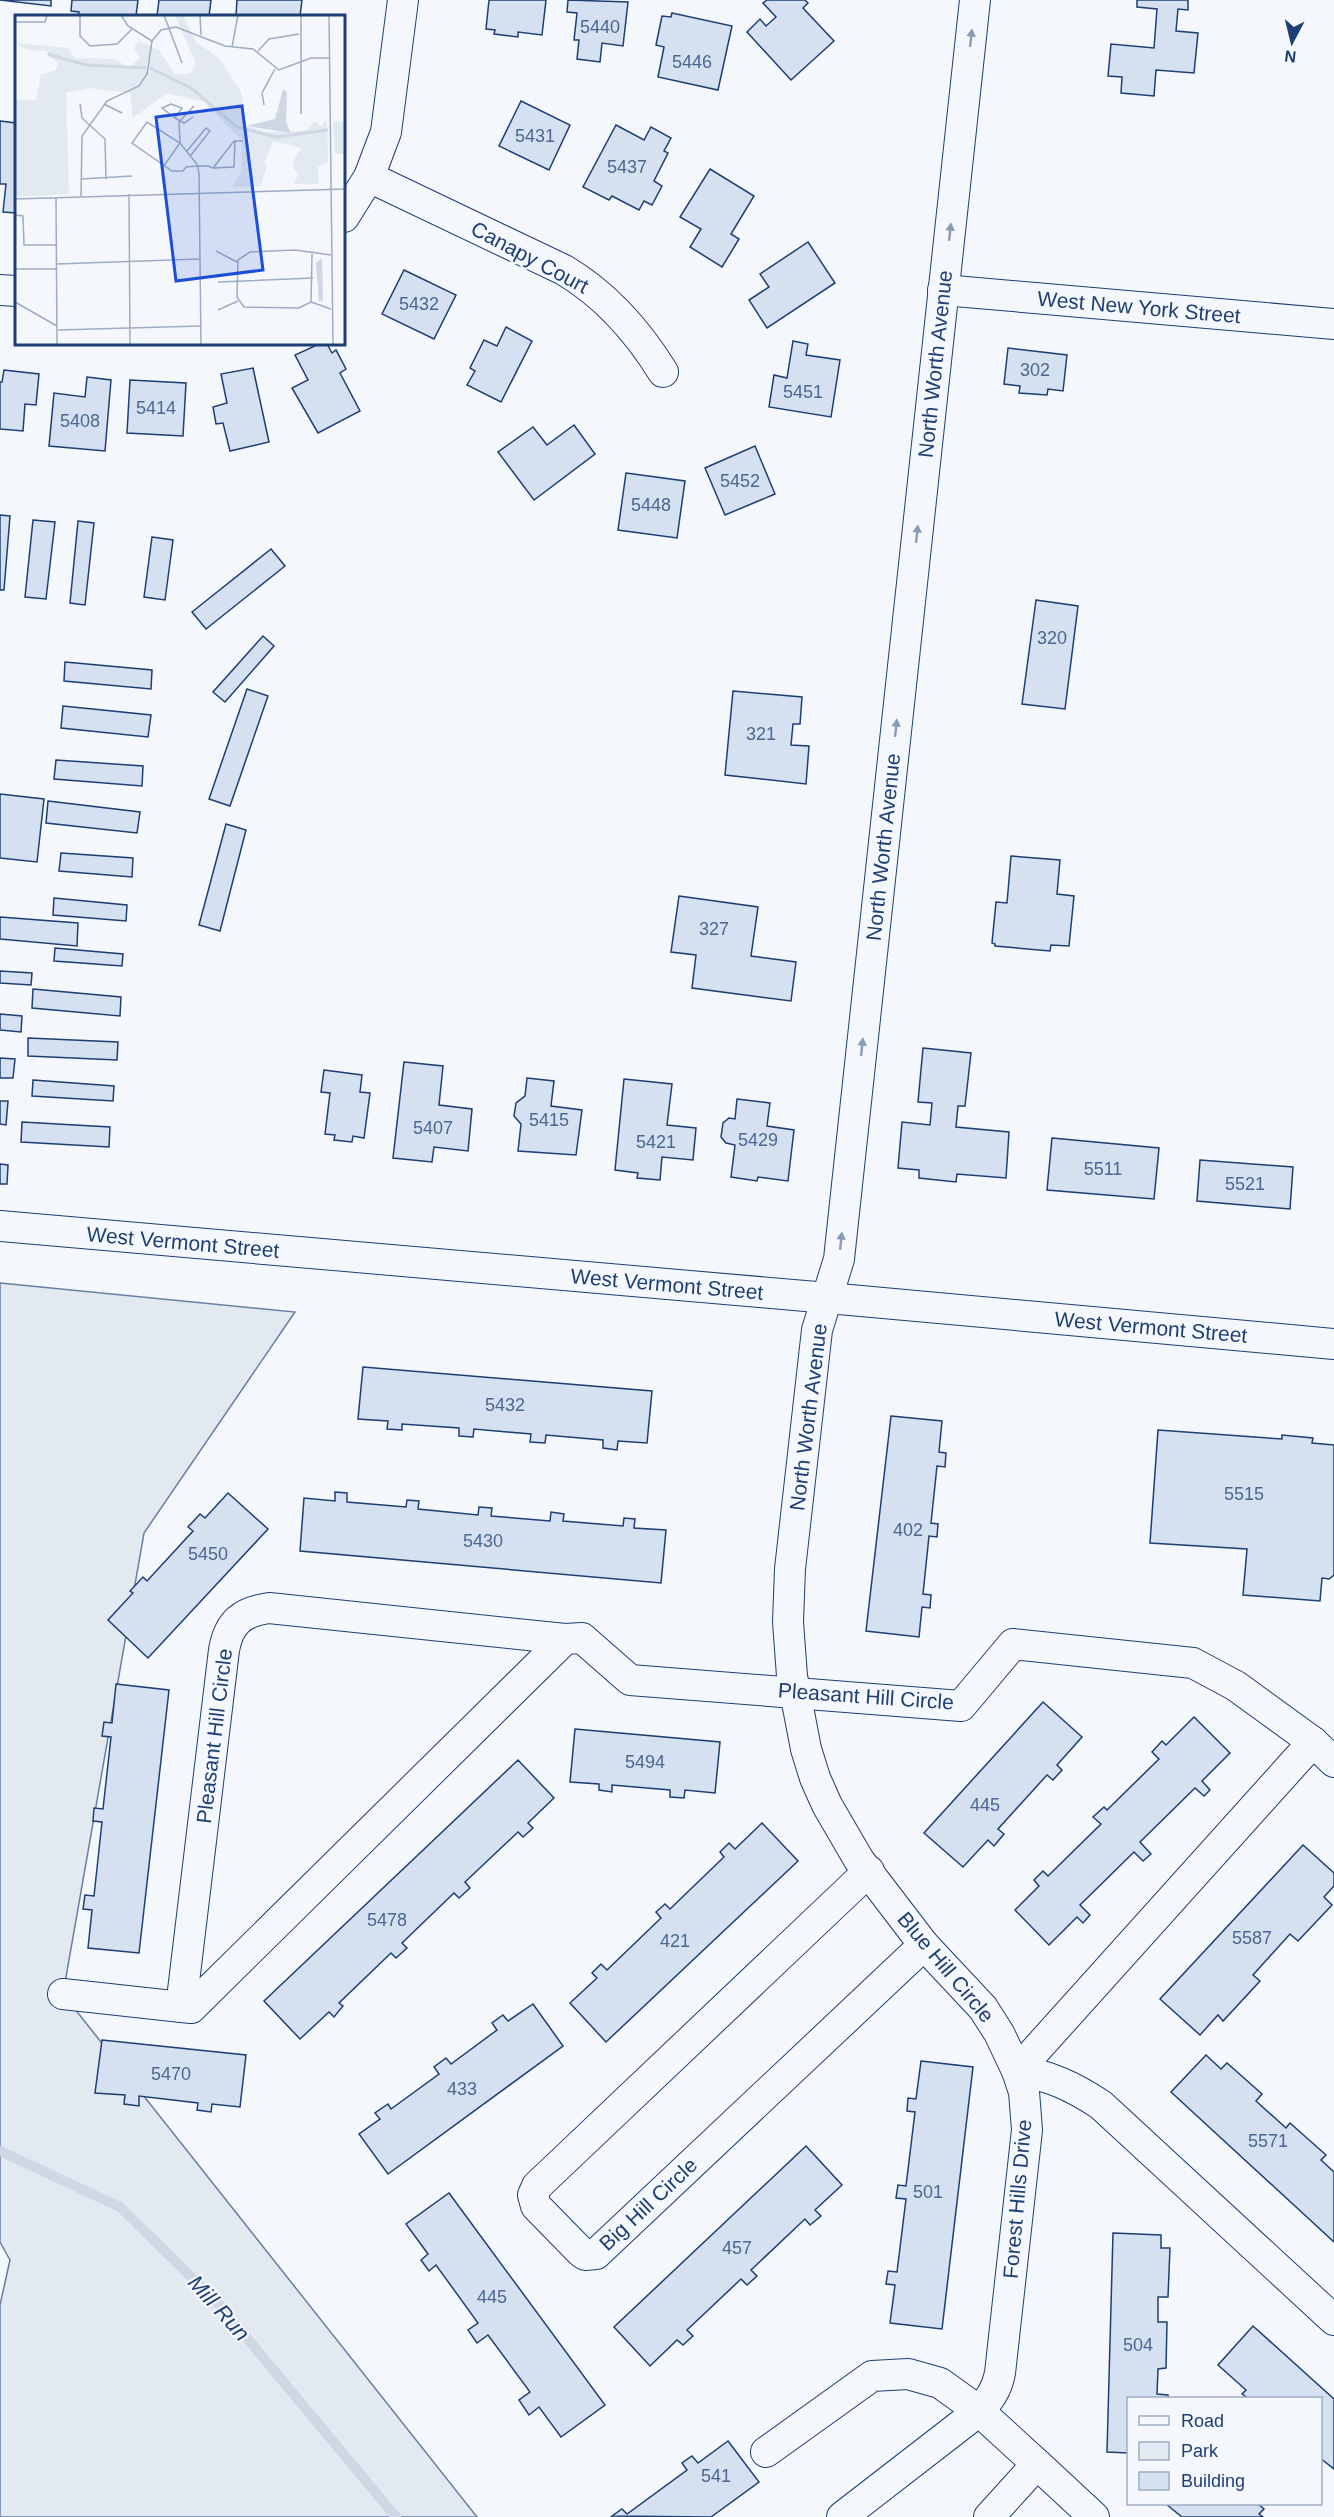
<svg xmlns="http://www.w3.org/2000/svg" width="1334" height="2517" font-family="Arial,sans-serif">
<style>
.green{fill:#e3e9f0;stroke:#687fa3;stroke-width:1.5}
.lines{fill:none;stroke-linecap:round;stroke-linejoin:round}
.stream{stroke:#cfd7e4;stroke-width:10}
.building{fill:#d5e0f0;stroke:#1d3f73;stroke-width:1.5}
.street-casing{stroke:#1d3f73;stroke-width:32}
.street{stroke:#f4f7fb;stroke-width:30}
.oneway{fill:#889bb7}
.labels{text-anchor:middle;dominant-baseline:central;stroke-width:4.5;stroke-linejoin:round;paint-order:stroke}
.number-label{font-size:18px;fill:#4b6792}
.street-label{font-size:21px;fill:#1d3f73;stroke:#f4f7fb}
.water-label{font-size:22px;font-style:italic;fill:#1d3f73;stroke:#f4f7fb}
.inset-river{fill:none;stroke:#cfd7e4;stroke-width:3}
.inset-road{fill:none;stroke:#9eadc5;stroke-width:1.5}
.view{fill:#1d4ed8;fill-opacity:0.15;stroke:#1d4ed8;stroke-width:3}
.inset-edge{fill:none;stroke:#1d3f73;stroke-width:3}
</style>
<rect width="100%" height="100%" fill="#f4f7fb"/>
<path class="green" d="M0,1283L295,1312L144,1533L63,1994L477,2517H0V2305L10,2260L0,2242Z"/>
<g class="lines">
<path class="stream" d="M0,2151L120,2207L216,2301L396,2517"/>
</g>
<g class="building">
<path d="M0,0H51V6Z"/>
<path d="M72,0H138L136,16H78L79,12L71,11Z"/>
<path d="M159,0H211L209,16H157Z"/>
<path d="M237,0H302L300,16H236Z"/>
<path d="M489,0H546L542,35L518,32V37L494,34L495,30L486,29Z"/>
<path d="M568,0L628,2L623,46L602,43L600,62L577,59L579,40H574L577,13L567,12Z"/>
<path d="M767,0H805L808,3L803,8L834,41L791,80L747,32L760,19L766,26L776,17L763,3Z"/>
<path d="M1137,0H1188V10L1178,9L1176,31L1198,33L1194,73L1156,70L1154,96L1121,93L1122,77L1108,76L1111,44L1154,48L1157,9L1137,7Z"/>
<path d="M672,13L732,26L718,90L658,77L664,47L656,45L662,16L671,17Z"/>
<path d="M521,101L570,125L549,170L499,146Z"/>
<path d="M0,121L16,123V213L3,212L6,184H0Z"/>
<path d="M616,125L644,140L651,127L671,138L664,151L668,153L654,181L662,186L652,205L644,201L639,210L612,196L609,200L583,187Z"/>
<path d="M710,169L754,196L731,234L739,239L722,267L690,247L701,229L680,217Z"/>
<path d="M808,242L835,283L767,328L749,300L769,287L760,274Z"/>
<path d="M404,270L456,295L434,339L382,314Z"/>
<path d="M506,327L532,341L501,402L467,385L475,371L470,368L484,340L497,346Z"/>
<path d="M793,341L808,344L806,355L840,360L831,417L769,407L774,375L787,378Z"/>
<path d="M319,344H327L332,353L336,350L346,369L340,373L360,411L318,433L292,388L308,380L295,355Z"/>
<path d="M1008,348L1067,355L1063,391L1048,389L1047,395L1019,393L1020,386L1004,384Z"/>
<path d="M253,368L269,442L230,451L223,423L216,424L213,407L227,403L221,374Z"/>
<path d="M4,370L39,374L36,405L25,404L23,431L0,429V382H2Z"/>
<path d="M87,377L111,380L105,451L49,446L54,393L85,397Z"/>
<path d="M130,380L186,383L183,436L127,433Z"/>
<path d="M574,425L595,454L534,500L498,452L533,427L547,445Z"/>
<path d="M755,446L775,494L725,515L705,468Z"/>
<path d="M626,473L685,481L677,538L618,530Z"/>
<path d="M0,515L10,516L4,590H0Z"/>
<path d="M33,520L55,522L46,599L25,597Z"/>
<path d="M78,521L94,523L85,605L70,603Z"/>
<path d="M152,537L173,540L165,600L144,597Z"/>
<path d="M271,549L285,566L206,629L192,612Z"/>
<path d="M1036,600L1078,606L1065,709L1022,704Z"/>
<path d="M263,636L274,646L225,702L213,692Z"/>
<path d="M65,662L152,670L151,689L64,681Z"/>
<path d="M247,689L268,696L230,806L209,799Z"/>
<path d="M733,691L802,697L800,724H793L791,745L809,746L806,784L725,775Z"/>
<path d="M63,706L151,715L148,737L61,728Z"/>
<path d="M56,760L143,766L142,786L54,779Z"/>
<path d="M0,794L44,799L37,862L0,858Z"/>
<path d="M48,801L140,812L137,833L46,823Z"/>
<path d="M226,824L246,830L220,931L199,925Z"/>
<path d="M61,853L133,858L132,877L59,871Z"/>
<path d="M1011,856L1060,860L1057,894L1074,896L1069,946L1051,945L1050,951L995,946V944L992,943L996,902L1007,903Z"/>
<path d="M679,896L758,907L751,956L796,962L791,1001L692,988L696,955L671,952Z"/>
<path d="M54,898L127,905L126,921L53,915Z"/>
<path d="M0,917L78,923L77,946L0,939Z"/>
<path d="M55,948L123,954L122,966L54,961Z"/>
<path d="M0,971L32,973L31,985L0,983Z"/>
<path d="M33,989L121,997L120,1016L32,1008Z"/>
<path d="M0,1014L22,1016L21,1032L0,1030Z"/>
<path d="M28,1038L118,1042L117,1060L28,1056Z"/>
<path d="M923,1048L971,1053L965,1106H958L956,1127L1009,1132L1006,1178L957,1174L956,1182L919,1178V1170L898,1168L902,1122L930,1125L932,1103L918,1102Z"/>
<path d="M0,1058L15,1059L13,1078H0Z"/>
<path d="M404,1062L443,1066L439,1105L472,1109L468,1151L434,1147L432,1162L393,1158Z"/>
<path d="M324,1070L362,1075L360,1092L370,1093L364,1138L353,1136L352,1142L334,1140L335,1135L325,1134L330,1093L321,1092Z"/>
<path d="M527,1078L554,1081L551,1106L582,1110L576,1155L518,1151L521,1124L514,1116L516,1103L525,1096Z"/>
<path d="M624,1079L672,1084L667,1125L696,1128L693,1160L662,1157L660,1180L637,1178L638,1173L615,1170Z"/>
<path d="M33,1080L114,1086L113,1101L32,1096Z"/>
<path d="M737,1099L770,1103L767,1126L794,1130L788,1181L758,1177L757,1181L731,1177L735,1145L726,1143L721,1137L723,1123L729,1118L735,1119Z"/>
<path d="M0,1101H8L6,1125L0,1124Z"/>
<path d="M22,1122L110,1127L109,1147L21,1142Z"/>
<path d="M1052,1138L1159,1148L1154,1199L1047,1190Z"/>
<path d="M1200,1160L1293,1167L1290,1209L1197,1201Z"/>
<path d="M0,1164L8,1165L7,1184H0Z"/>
<path d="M363,1367L652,1391L647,1443L618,1441L617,1450L603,1448V1440L546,1435L545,1443L530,1442L531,1434L474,1429L473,1437L459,1436V1428L402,1424V1430L387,1429L388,1421L358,1419Z"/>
<path d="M891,1416L942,1421L939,1452L946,1453L945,1467L937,1466L931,1523L938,1524L937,1537L929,1536L923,1594L931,1595L930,1608L922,1607L919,1637L866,1631Z"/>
<path d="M1158,1430L1282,1439V1435L1313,1438L1312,1443L1334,1445V1575L1329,1579L1322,1578L1320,1601L1243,1595L1247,1549L1150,1543Z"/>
<path d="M335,1492L347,1493V1502L406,1507L407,1500L419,1501L418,1509L478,1515L479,1507L492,1508L491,1516L550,1521L551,1512L564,1514L563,1521L623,1526L624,1518L635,1519L634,1528L666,1530L661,1583L300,1551L304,1498L335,1501Z"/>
<path d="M228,1493L268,1529L148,1658L108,1620L133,1593L130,1591L143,1577L147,1581L193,1531L188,1527L200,1514L205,1518Z"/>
<path d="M116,1684L169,1690L139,1953L88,1948L92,1910L83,1909L85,1895L94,1896L102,1822L93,1821L94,1808L103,1809L111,1737L102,1736L104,1722L112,1723Z"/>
<path d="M1043,1702L1082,1737L1057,1765L1062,1770L1053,1780L1047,1775L998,1829L1004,1834L994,1846L988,1840L963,1867L924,1833Z"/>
<path d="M1194,1717L1230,1753L1202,1781L1210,1790L1204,1796L1195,1788L1140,1842L1151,1854L1143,1861L1134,1852L1080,1905L1090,1915L1083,1923L1077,1917L1049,1945L1015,1910L1039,1886L1034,1880L1043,1871L1048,1876L1101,1824L1093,1817L1104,1807L1107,1810L1159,1759L1152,1752L1162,1741L1166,1745Z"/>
<path d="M575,1729L720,1742L715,1793L685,1790L684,1798L670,1797V1790L612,1785V1792L599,1790V1784L570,1782Z"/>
<path d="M518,1760L554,1798L528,1823L533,1828L523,1837L518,1832L465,1882L470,1888L459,1898L454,1893L402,1943L407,1948L396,1958L391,1953L339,2003L343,2006L334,2017L329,2012L300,2039L264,2001Z"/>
<path d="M762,1823L798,1861L606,2042L570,2003L597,1978L592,1973L601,1964L607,1970L661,1918L656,1912L665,1904L670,1909L724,1857L720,1852L729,1843L735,1849Z"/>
<path d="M1303,1845L1334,1873V1886L1324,1897L1332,1905L1298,1941L1290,1934L1253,1975L1260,1981L1223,2021L1218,2015L1200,2035L1160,1999Z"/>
<path d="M533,2004L563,2046L388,2174L359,2134L380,2119L375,2113L388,2104L391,2109L439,2074L434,2067L446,2058L451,2064L497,2030L492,2023L503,2015L508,2021Z"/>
<path d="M102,2040L246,2055L240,2107L212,2104L211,2112L197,2110L198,2103L139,2096V2106L124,2104L125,2095L95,2093Z"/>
<path d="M1206,2055L1221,2069L1227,2063L1262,2094L1256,2101L1286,2128L1290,2123L1326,2155L1321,2160L1334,2172V2242L1171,2092Z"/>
<path d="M921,2061L973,2067L942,2329L890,2323L895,2285L886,2284L888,2271L897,2272L906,2199L896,2198L898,2185L906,2186L915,2112L907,2111L908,2098L916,2099Z"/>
<path d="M806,2146L842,2185L815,2210L821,2216L810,2225L805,2219L751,2270L757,2276L747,2285L741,2279L687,2330L693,2336L683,2345L677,2340L650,2366L614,2327Z"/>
<path d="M449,2193L605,2405L561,2437L539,2407L529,2415L519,2400L530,2392L488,2335L477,2343L468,2330L478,2323L436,2265L429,2271L421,2260L428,2254L406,2224Z"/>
<path d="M1113,2233L1161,2235V2248H1170L1168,2297H1158V2322H1167L1166,2368L1158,2369L1157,2394L1168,2395V2398H1128V2453L1107,2452Z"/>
<path d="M1253,2326L1334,2399V2469L1320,2458V2398H1248L1242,2394L1246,2390L1218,2365Z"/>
<path d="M728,2441L759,2482L711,2517L612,2516L622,2509L627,2514L687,2470L682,2463L692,2456L698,2463Z"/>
<path d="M1166,2504H1258L1264,2509L1259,2514L1263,2517H1182Z"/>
</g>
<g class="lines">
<defs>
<g id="street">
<path d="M975,0L839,1259L817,1330L790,1569L788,1622L792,1676L806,1749L815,1778L827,1805L859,1860L924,1945L983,2008L999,2033L1017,2071C1049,2075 1074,2087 1101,2105L1334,2320"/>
<path d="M369,177L564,270C606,295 637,330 663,372"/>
<path d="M344,217L369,177L386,132L403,0"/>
<path d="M0,290L16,291"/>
<path d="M943,290L1334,324"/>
<path d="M0,1226L828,1298L1334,1344"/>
<path d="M869,1871L537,2186L533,2195L536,2206L581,2252L585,2255L596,2254L924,1945"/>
<path d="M63,1994L191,2008L565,1639L582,1638L630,1680L961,1706L1013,1644L1193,1663L1236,1686L1313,1742L1334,1762"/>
<path d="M181,2007L224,1650C229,1622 242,1612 269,1608L565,1639"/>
<path d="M766,2452L872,2376L908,2374L940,2383L979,2411L1037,2464"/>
<path d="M842,2517L979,2411C990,2399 997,2389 1000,2373L1027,2130L1024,2092L1017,2071L1313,1742"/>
<path d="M989,2517L1037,2464L1094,2517"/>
</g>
</defs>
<use href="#street" class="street-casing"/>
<use href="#street" class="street"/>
</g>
<defs><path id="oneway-solid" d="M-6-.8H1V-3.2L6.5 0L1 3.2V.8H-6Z" transform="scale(1.5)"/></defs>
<g class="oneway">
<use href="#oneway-solid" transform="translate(971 38) rotate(-84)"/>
<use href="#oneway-solid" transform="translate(950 232) rotate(-84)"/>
<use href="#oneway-solid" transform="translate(917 534) rotate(-84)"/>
<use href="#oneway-solid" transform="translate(896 728) rotate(-84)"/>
<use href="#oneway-solid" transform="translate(862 1047) rotate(-84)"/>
<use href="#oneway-solid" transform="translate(841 1241) rotate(-84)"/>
</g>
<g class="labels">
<g class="number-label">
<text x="600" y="27">5440</text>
<text x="692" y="62">5446</text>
<text x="535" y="136">5431</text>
<text x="627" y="167">5437</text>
<text x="419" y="304">5432</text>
<text x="1035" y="370">302</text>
<text x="803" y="392">5451</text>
<text x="156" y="408">5414</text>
<text x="80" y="421">5408</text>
<text x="740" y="481">5452</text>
<text x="651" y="505">5448</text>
<text x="1052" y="638">320</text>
<text x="761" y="734">321</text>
<text x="714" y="929">327</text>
<text x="549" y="1120">5415</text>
<text x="433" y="1128">5407</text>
<text x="758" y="1140">5429</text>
<text x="656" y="1142">5421</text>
<text x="1103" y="1169">5511</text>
<text x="1245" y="1184">5521</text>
<text x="505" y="1405">5432</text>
<text x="1244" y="1494">5515</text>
<text x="908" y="1530">402</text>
<text x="483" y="1541">5430</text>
<text x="208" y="1554">5450</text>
<text x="645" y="1762">5494</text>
<text x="985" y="1805">445</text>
<text x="387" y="1920">5478</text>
<text x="1252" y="1938">5587</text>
<text x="675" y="1941">421</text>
<text x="171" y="2074">5470</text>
<text x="462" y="2089">433</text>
<text x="1268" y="2141">5571</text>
<text x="928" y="2192">501</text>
<text x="737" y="2248">457</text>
<text x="492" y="2297">445</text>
<text x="1138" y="2345">504</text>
<text x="716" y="2476">541</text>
</g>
<g class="street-label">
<text transform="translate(530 257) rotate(28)">Canapy Court</text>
<text transform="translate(1139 307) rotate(5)">West New York Street</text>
<text transform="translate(935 364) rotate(-84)">North Worth Avenue</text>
<text transform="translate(883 847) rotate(-84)">North Worth Avenue</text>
<text transform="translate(183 1242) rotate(5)">West Vermont Street</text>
<text transform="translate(667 1284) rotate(5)">West Vermont Street</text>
<text transform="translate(1151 1327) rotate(5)">West Vermont Street</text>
<text transform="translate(808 1417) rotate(-83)">North Worth Avenue</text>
<text transform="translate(866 1696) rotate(4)">Pleasant Hill Circle</text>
<text transform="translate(214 1736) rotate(-83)">Pleasant Hill Circle</text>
<text transform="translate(946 1967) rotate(50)">Blue Hill Circle</text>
<text transform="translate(1017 2199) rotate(-85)">Forest Hills Drive</text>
<text transform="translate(648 2204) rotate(-43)">Big Hill Circle</text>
</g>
<g class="water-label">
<text transform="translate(219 2308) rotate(48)">Mill Run</text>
</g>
</g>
<g transform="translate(15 15)">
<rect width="330" height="330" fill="#f4f7fb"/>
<path d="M160,0H168L181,27L204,43L226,77L231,111L252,117H276L291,115L300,106L306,111L312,104L313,147L303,152L304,169H278L284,159L278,154L279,145L286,133L258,126L249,149L252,150L246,171L218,172L226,156L227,126L189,87L152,78L118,103L115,78L75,73L51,78L54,179L0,182V85H21L26,60L41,55L43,47L34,42L32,36L13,35L0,28L53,33L60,43L98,44L114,52L125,43L119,33L124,26L144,35L160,59H175L181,49ZM318,106L330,107V139H320Z" fill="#e3e9f0"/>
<path d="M268,74L272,77L271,107L276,118L231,111L260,104ZM307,243L308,285L304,287L301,248Z" fill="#cfd7e4"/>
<path class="inset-river" d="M33,39L71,50L131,53M135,53L176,73L222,112L261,122L313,115"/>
<path class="inset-road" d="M65,0V21L75,31L102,29L117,14M106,0L113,11L137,26M149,0L167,48M185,0L186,20M286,0V99M314,0L318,330M0,7H30L32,0M217,32L223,0M243,36L254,24L284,19M65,89L67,103L90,124L91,164M89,89L107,98M156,89L167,93L160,103L147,93ZM249,90L247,78L260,54M160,103L169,108L178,102M172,136L191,113L195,116L176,140M148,152L165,128L164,107L179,91M198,153L219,152L220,126M66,164L117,161M114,179L115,330M66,181L67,121L92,86L124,71L132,59L137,26L146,15L161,12L210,31L238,34L264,55L296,43H314M41,182L42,330M0,184L330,174M0,200L8,201L9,230H42M201,236L222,247M42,249L184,244M0,254H42M203,267L298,263M0,287L42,311M296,287L284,293L229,292L222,282L223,245L235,237L280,235L316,240M296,287L297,239M296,287L316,294M203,295L223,286M43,315L185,311M186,330L184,159L183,152L182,151V150L181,148L165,128L132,107L117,128L157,156H168L171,152L182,151H193L198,153L219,126H228"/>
<path class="view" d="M227,91L248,255L161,266L141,102Z"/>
<rect width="330" height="330" class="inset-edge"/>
</g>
<rect x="1127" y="2397" width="195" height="108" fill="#f4f7fb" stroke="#9eadc5" stroke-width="1.5"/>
<rect x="1139" y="2416" width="30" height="9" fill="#f4f7fb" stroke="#9eadc5" stroke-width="1.5"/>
<text x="1181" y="2427" font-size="18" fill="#1d3f73">Road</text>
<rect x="1139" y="2442" width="30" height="18" fill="#e3e9f0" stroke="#9eadc5" stroke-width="1.5"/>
<text x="1181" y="2457" font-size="18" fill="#1d3f73">Park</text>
<rect x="1139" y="2472" width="30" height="18" fill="#d5e0f0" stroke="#9eadc5" stroke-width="1.5"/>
<text x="1181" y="2487" font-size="18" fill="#1d3f73">Building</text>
<g transform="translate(1292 42) rotate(187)" stroke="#f4f7fb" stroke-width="4.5" paint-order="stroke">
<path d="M0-4.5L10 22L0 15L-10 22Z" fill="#1d3f73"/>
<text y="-9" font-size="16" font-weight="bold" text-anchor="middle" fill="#1d3f73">N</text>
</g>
</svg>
